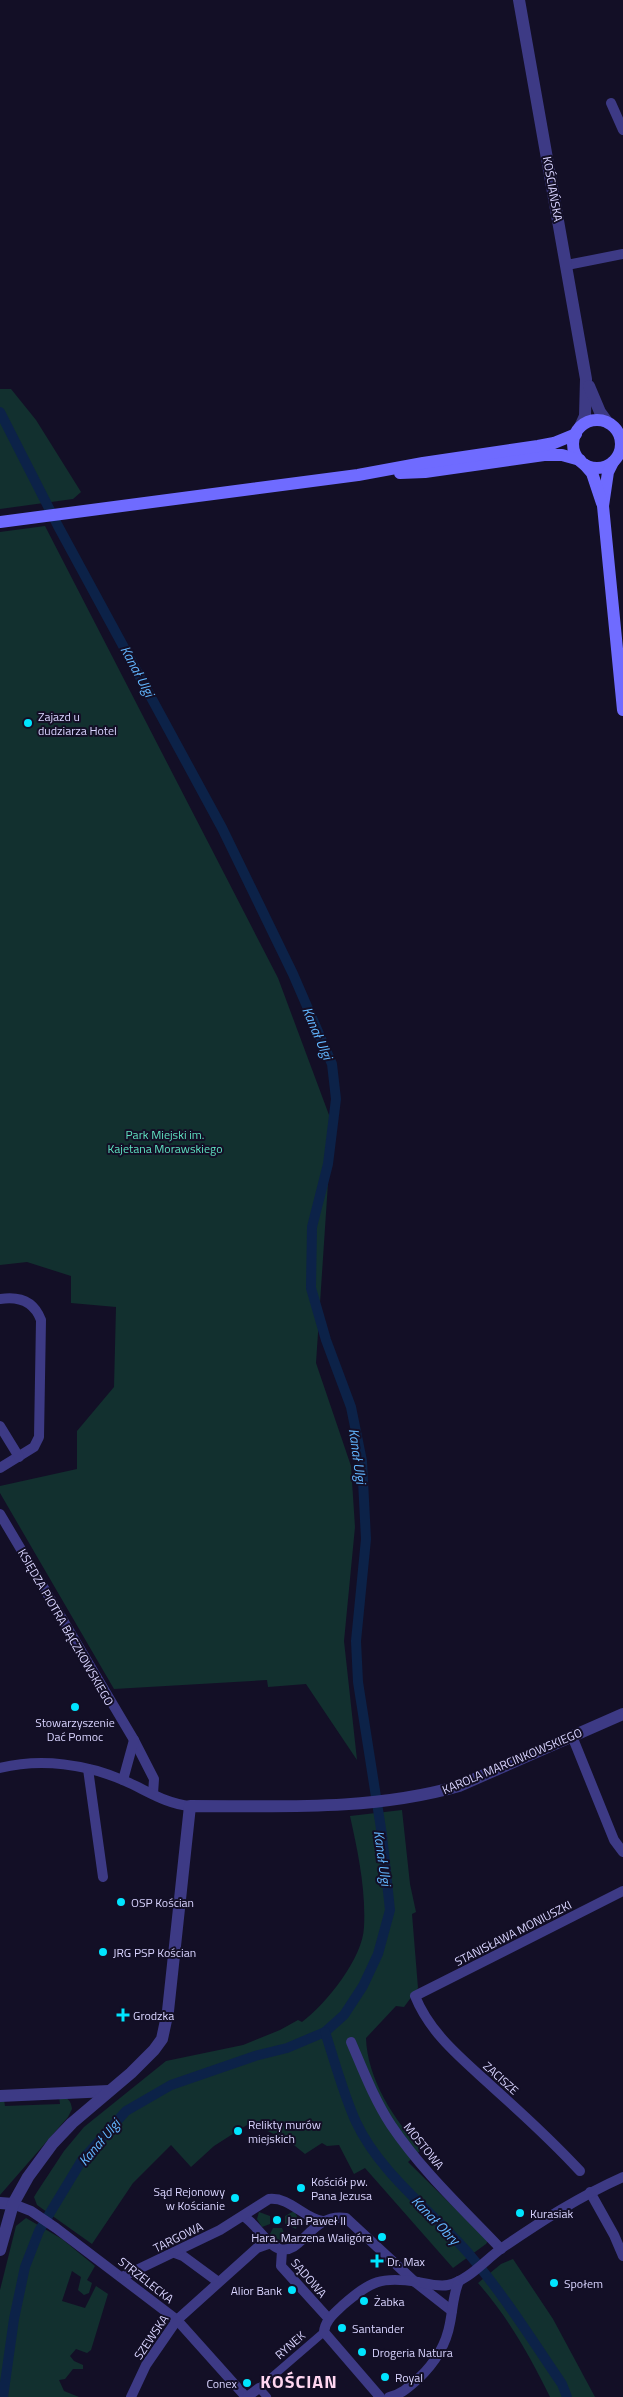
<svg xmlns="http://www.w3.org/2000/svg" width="623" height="2397" font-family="'Titillium Web',sans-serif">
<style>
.green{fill:#12302f}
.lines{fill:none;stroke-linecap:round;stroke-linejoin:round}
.canal{stroke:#0c2248;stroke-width:10}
.pedestrian{stroke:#3d3a85;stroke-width:8}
.minor{stroke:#3d3a85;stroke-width:10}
.tertiary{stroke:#3d3a85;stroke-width:12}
.secondary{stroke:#6f6bff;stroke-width:12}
.poi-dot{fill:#00e5ff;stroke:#130f26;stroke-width:2}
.labels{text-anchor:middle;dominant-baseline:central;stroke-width:4;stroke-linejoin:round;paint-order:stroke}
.street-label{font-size:12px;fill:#d9d4ff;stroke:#130f26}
.poi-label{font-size:12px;fill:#d9d4ff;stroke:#130f26;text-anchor:start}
.park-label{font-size:12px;fill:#5fe0c0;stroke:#130f26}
.water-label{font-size:14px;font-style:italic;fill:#62b6ff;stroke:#130f26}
.district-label{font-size:18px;font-weight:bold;letter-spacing:1px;fill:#ffd6f0;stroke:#130f26}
</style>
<rect width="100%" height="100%" fill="#130f26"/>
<g class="green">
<path d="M0,389H11L36,420L81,492L73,499L0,509Z"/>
<path d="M45,526L278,978L332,1123L316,1363L351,1466L355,1527L344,1641L357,1760L306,1684L268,1687L267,1680L114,1689L0,1493V1486L77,1469V1431L114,1387L116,1307L71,1303V1276L27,1262L0,1265V532Z"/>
<path d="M402,1810L410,1884L416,1912L412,1914L418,1988L404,2007L396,2006L366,2038C367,2078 394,2121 422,2149L408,2162L488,2241L486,2244L453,2268L365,2168L354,2174L339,2145L327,2146L322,2143L305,2154L289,2141L250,2123L214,2146L191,2167L171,2145L133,2183L92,2244L37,2205L34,2197L37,2192L64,2151L84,2127L166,2061L243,2045L280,2030L298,2020L302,2022C326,2004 363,1958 364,1927C366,1890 358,1852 350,1816Z"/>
<path d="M59,2096C68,2098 71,2100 72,2109L68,2117L0,2195V2100H4L5,2106L60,2104Z"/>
<path d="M294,2211L299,2220L296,2229L285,2224V2216Z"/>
<path d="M259,2212L270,2216V2224L262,2227L257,2219Z"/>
<path d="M26,2218L62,2239L95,2266L87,2280L92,2283L89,2293L84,2295L78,2290L81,2277L72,2271L62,2301L85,2308L96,2286L108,2294L91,2350L87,2353L76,2349L70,2356L74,2361L83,2365V2369H73L65,2379L59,2380L64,2391L79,2397H0V2290L16,2226Z"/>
<path d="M273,2228H282L286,2238C280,2241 275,2241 269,2236Z"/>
<path d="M513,2259L553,2319L595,2397H550C530,2356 508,2317 478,2283L501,2264Z"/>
</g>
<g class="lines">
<g class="canal">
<path d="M0,412L58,526L222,828L293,974L332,1064L336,1099L328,1164L312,1227L311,1288L326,1340L351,1407L362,1461L366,1539L356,1641L358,1682L382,1835L390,1910L378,1954L363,1986L344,2015L325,2032L287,2048L255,2056L171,2085L126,2111L82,2160L39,2231L25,2267L14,2319L3,2397"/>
<path d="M325,2032C335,2062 343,2093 356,2122C381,2175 432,2211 469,2254C504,2295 532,2340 562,2384L567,2397"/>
</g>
<path class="pedestrian" d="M267,2397L259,2388L324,2332"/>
<g class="minor">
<path d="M611,103L623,130"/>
<path d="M567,265L623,254"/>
<path d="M0,1299C19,1296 34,1301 41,1320L39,1437L34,1447L0,1468"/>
<path d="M0,1426L19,1457"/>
<path d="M0,1514L134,1740L154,1779L153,1794"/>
<path d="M572,1736L614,1840L623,1852"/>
<path d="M0,1768C41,1758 87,1764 125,1781C146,1790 166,1804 190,1806"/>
<path d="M88,1769L103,1877"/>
<path d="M123,1780L134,1740"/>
<path d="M351,2042C363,2070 374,2099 391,2125C422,2171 463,2209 501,2249"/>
<path d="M580,2171C554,2143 526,2117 497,2091C466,2062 431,2036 415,1996L623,1891"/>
<path d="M590,2192L614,2235L623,2256"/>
<path d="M13,2204L31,2211L56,2228L177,2320L246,2397"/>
<path d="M243,2216C257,2224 265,2244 280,2249C302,2255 312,2212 346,2218L415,2282L452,2311"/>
<path d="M282,2250L281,2266L329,2319"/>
<path d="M175,2253L183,2256L217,2281"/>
<path d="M122,2277L220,2230L269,2199C290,2197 302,2217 322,2221"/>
<path d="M131,2397L146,2365L177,2320L257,2248L271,2243"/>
<path d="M247,2397L259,2388"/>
<path d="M380,2397L324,2332C325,2320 335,2313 343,2305C371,2281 381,2276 418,2282C428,2284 439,2287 448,2285C468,2281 485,2260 502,2248C540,2222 580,2196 623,2177"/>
<path d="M389,2397C402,2394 409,2387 418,2379C435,2363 446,2346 450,2323C453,2308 453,2295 459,2281"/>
</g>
<g class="tertiary">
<path d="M519,0L586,379L585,416L580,427"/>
<path d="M589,386L600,412L608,423"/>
<path d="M0,2096L109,2091"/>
<path d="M0,2203L13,2204"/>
<path d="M0,2250L13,2204L28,2177L53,2143L72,2123L131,2073L154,2050L162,2039L168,2011L190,1806C280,1806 371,1811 459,1786L623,1714"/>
</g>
<g class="secondary">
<circle cx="597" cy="444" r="24"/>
<path d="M613,462L608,472L603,506L623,710"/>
<path d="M585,465L592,473L602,503"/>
<path d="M400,473L425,472L544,455H562L580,460"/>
<path d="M0,522L358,475L423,463L538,446L554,443L576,434"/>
</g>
</g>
<g class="poi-dot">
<circle cx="28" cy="723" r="5"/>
<circle cx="75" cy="1707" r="5"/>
<circle cx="121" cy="1902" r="5"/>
<circle cx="103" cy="1952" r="5"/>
<path d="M120.5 2007.5h5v5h5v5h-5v5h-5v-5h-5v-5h5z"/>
<circle cx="238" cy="2131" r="5"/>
<circle cx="301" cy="2188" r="5"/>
<circle cx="235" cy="2198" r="5"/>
<circle cx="520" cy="2213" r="5"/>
<circle cx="277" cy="2220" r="5"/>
<circle cx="382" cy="2237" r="5"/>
<path d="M374.5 2253.5h5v5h5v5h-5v5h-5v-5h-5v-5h5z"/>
<circle cx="554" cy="2283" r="5"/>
<circle cx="292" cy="2290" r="5"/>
<circle cx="364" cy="2301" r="5"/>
<circle cx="342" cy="2328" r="5"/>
<circle cx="362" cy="2352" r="5"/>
<circle cx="385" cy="2377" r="5"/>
<circle cx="247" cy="2383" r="5"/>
</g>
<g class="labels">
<g class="street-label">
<text transform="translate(553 189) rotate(80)">KOŚCIAŃSKA</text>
<text transform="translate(66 1627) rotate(60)">KSIĘDZA PIOTRA BĄCZKOWSKIEGO</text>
<text transform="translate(512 1761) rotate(-23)">KAROLA MARCINKOWSKIEGO</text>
<text transform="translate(513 1933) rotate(-27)">STANISŁAWA MONIUSZKI</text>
<text transform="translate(501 2078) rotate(42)">ZACISZE</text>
<text transform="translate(424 2146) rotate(51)">MOSTOWA</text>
<text transform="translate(178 2237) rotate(-26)">TARGOWA</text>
<text transform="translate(309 2278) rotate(49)">SĄDOWA</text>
<text transform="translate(146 2280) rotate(38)">STRZELECKA</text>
<text transform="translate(151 2337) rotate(-56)">SZEWSKA</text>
<text transform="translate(290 2345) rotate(-41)">RYNEK</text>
</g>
<g class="poi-label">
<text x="38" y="716">Zajazd u<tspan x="38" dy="14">dudziarza Hotel</tspan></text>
<text x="75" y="1722" text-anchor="middle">Stowarzyszenie<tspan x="75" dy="14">Dać Pomoc</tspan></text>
<text x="131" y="1902">OSP Kościan</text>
<text x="113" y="1952">JRG PSP Kościan</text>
<text x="133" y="2015">Grodzka</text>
<text x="248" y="2124">Relikty murów<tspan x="248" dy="14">miejskich</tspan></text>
<text x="311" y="2181">Kościół pw.<tspan x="311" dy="14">Pana Jezusa</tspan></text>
<text x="225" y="2191" text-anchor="end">Sąd Rejonowy<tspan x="225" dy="14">w Kościanie</tspan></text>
<text x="530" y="2213">Kurasiak</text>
<text x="287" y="2220">Jan Paweł II</text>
<text x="372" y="2237" text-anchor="end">Hara. Marzena Waligóra</text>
<text x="387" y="2261">Dr. Max</text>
<text x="564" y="2283">Społem</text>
<text x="282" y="2290" text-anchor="end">Alior Bank</text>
<text x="374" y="2301">Żabka</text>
<text x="352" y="2328">Santander</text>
<text x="372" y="2352">Drogeria Natura</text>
<text x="395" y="2377">Royal</text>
<text x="237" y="2383" text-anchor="end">Conex</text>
</g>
<g class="park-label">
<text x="165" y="1134">Park Miejski im.<tspan x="165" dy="14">Kajetana Morawskiego</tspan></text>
</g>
<g class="water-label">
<text transform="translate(138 671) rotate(62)">Kanał Ulgi</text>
<text transform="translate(318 1033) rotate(67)">Kanał Ulgi</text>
<text transform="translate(358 1456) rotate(82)">Kanał Ulgi</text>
<text transform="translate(383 1858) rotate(82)">Kanał Ulgi</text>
<text transform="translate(99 2142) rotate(-50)">Kanał Ulgi</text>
<text transform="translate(436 2220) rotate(46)">Kanał Obry</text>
</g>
<g class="district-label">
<text x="299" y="2381">KOŚCIAN</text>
</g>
</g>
</svg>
